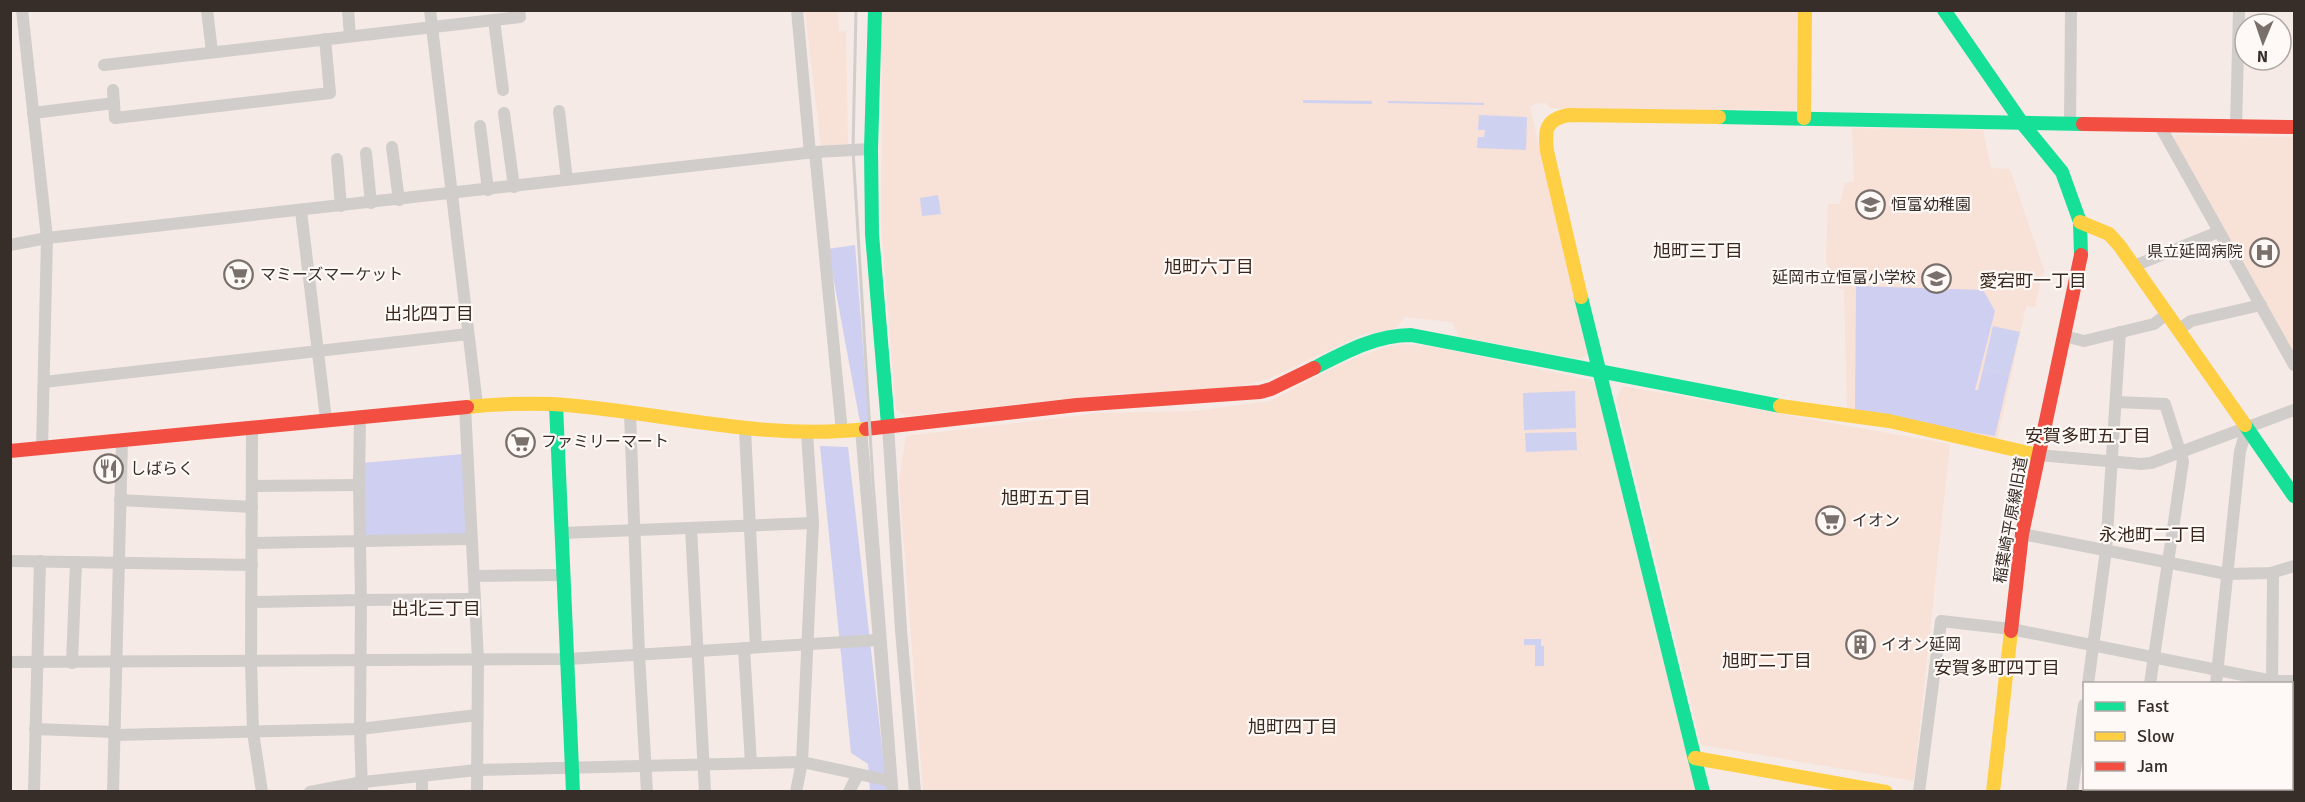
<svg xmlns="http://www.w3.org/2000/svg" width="2305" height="802" font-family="Signika,'Noto Sans JP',sans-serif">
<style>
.built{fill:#f8e1d6}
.green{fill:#cfcff1}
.water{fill:#ced1ef}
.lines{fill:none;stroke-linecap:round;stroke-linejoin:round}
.street{stroke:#d0cdcb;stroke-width:12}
.fast{stroke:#16e098;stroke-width:14}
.slow{stroke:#ffcf43;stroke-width:14}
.jam{stroke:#f24e42;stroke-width:14}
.rail{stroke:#d0cdcc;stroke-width:3}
.labels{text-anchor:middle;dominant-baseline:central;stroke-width:4.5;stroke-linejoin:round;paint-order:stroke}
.poi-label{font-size:16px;fill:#372e29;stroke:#fef9f6;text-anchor:start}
.street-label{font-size:16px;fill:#372e29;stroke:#fef9f6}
.neighbourhood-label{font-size:18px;fill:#3a281e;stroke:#fef9f6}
</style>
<rect width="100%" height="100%" fill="#f5eae5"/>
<g class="built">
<path d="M805,11H838L839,31L846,32L848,144L821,146Z"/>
<path d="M882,11H1800L1798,107L1795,111L1736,109L1735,112L1550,108L1546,103H1538L1530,107L1588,354L1581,359L1459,337L1452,322L1405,317L1396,328L1359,336L1266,380L1240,386L1154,395L1121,393L906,416L896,410L881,224Z"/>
<path d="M1852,128L1983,130L1991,168L2010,169L2044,270L2035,307L2026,306L1997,442L1847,413L1844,290L1836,286L1826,262L1828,204H1840L1845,183L1854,182Z"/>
<path d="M2176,135L2294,137V361L2171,144Z"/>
<path d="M1405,344L1434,347L1591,380L1597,387L1696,791H923L899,481L906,436L1101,413L1196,411L1270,401L1343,363L1385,347Z"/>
<path d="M1623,386L1950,444L1914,781L1701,745L1616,399Z"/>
</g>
<g class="green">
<path d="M855,245L869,422H860L828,249Z"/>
<path d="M1856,286L1983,290L1995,311L1975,390H1978L1983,369L2009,376L1995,436L1855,414Z"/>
<path d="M820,446L848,447L887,791H870L868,764L851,753Z"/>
<path d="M464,454L467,536L364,538L362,463Z"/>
</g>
<g class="water">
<path d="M1303,100L1372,101V104L1303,103Z"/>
<path d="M1388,101L1484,103V105L1388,103Z"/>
<path d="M1479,115L1527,117L1526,150L1477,148L1478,137H1484L1485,130H1478Z"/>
<path d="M938,195L941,214L922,216L920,198Z"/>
<path d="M1993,326L2020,332L2009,376L1983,369Z"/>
<path d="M1575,391L1576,428L1524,430L1523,393Z"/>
<path d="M1576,432L1577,450L1526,452L1525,433Z"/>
<path d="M1524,639H1541V646H1544V666H1535V645H1524Z"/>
</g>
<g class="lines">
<g class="street">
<path d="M22,10L47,238L42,448"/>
<path d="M207,10L212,52"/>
<path d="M348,10L350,36"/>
<path d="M430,10L477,405"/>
<path d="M797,10L810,153"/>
<path d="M494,20L503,90"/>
<path d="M104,65L520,17L519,10"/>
<path d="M113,90L115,118L330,93L325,39"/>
<path d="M559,111L567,180"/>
<path d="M33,113L114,103"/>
<path d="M504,113L514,187"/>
<path d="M2070,124L2071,10"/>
<path d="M480,126L488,190"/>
<path d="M2160,126L2294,365"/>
<path d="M2236,127L2239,10"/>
<path d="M392,147L399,200"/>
<path d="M815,152L842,432"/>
<path d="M366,153L371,203"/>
<path d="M337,159L341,206"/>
<path d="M301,211L326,419"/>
<path d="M10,245L47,238L815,152L871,149"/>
<path d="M2134,266L2218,232"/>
<path d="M2178,330L2191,321L2261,305"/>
<path d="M2064,336L2084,341L2154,324L2167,314"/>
<path d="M44,382L468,334"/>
<path d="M2116,402L2165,404L2183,461L2150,684"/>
<path d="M465,407L478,659L477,792"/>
<path d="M630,414L639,654L647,792"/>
<path d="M888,425L901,630L915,792"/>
<path d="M252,427L251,661L253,732L262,792"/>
<path d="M861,429L892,792"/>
<path d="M745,430L756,647"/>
<path d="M2038,455L2141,464L2151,463L2294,410"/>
<path d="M252,486L359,485"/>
<path d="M120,500L252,507"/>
<path d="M691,528L705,792"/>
<path d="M562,533L813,523"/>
<path d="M2022,534L2227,574L2271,573L2294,566"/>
<path d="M252,543L471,539"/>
<path d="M10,561L252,565"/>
<path d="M2271,573L2273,578L2272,684"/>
<path d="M474,576L564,575"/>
<path d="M252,602L361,600L359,485L360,416"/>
<path d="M744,648L751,763"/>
<path d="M10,662L568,659L878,640"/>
<path d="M72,663L76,562"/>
<path d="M2088,684L2106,550L2120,332"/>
<path d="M2216,684L2240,451L2247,428"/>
<path d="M35,729L115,732"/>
<path d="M115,735L360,729L477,715"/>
<path d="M422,776V792"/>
<path d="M34,792L40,561"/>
<path d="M113,792L122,441"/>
<path d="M310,792L363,782L477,770L802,762L891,781"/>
<path d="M362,792L360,729L361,600L475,599"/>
<path d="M796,792L802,762L813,523L807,434"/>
<path d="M849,792L858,774"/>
<path d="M1919,792L1941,621L2011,629L2273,681H2294"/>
<path d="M2072,792L2084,705"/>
<path d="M2139,792V788"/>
<path d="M2206,792V788"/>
<path d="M2261,792V788"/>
</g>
<g class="fast">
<path d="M875,10L871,149L872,234L888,425"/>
<path d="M1944,10L2022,123L2062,172L2080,222L2081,255"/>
<path d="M1719,117L2083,124"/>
<path d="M1581,297L1703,792"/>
<path d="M1314,368C1345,352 1376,335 1411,335L1780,406"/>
<path d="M556,405L573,792"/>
<path d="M2245,425L2294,496"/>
</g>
<g class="slow">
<path d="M1804,118L1805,10"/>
<path d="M2080,222L2109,234L2119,245L2245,425"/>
<path d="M1581,297L1547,151C1544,130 1546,119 1569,115L1719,117"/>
<path d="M1780,406L1889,421L2038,455"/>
<path d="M467,407C496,404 524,403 553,404C658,411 760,441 866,429"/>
<path d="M1695,758L1886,792"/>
<path d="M1993,792L2011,631"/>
</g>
<g class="jam">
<path d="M2083,124L2294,127"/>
<path d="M866,429L1077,405L1260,392L1271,389L1314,368"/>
<path d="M10,451L467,407"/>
<path d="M2011,631L2022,534L2081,255"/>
</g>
<path class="rail" d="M856,10L853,150L873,482L897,792"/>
</g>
<defs>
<symbol id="school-ring" viewBox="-11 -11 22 22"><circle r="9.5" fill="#fef9f6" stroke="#7a706b" stroke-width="1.5"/><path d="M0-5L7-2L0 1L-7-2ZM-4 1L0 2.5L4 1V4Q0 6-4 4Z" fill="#7a706b"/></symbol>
<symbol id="hospital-ring" viewBox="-11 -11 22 22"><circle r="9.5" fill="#fef9f6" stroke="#7a706b" stroke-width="1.5"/><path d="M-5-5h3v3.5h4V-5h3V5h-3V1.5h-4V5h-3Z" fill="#7a706b"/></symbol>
<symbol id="supermarket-ring" viewBox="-11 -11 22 22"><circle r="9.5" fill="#fef9f6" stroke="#7a706b" stroke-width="1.5"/><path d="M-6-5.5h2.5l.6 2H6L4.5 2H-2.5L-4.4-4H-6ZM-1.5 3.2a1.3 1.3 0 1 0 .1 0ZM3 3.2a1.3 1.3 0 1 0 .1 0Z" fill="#7a706b"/></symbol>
<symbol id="restaurant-ring" viewBox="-11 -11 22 22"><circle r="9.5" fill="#fef9f6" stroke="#7a706b" stroke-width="1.5"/><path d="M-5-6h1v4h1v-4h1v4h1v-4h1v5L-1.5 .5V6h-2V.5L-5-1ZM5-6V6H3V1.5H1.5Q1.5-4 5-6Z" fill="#7a706b"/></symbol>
<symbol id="building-ring" viewBox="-11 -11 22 22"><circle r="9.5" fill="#fef9f6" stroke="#7a706b" stroke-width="1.5"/><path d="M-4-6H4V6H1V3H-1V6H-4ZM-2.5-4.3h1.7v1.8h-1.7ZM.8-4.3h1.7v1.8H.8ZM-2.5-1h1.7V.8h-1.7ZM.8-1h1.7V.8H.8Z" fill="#7a706b"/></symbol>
</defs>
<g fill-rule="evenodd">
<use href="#school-ring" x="1854" y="188" width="33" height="33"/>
<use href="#hospital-ring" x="2248" y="236" width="33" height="33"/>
<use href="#supermarket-ring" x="222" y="258" width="33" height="33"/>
<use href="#school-ring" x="1920" y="262" width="33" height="33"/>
<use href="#supermarket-ring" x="504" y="426" width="33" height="33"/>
<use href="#restaurant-ring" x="92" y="452" width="33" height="33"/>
<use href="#supermarket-ring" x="1814" y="504" width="33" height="33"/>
<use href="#building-ring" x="1844" y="628" width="33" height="33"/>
</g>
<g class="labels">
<g class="poi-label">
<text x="1891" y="205">恒富幼稚園</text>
<text x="2243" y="252" text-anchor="end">県立延岡病院</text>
<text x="260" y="275">マミーズマーケット</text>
<text x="1916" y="278" text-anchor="end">延岡市立恒富小学校</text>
<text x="541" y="442">ファミリーマート</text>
<text x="130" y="469">しばらく</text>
<text x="1852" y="521">イオン</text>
<text x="1881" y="645">イオン延岡</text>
</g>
<g class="street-label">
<text transform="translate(2011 520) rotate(-80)">稲葉崎平原線旧道</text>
</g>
<g class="neighbourhood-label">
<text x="1698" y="251">旭町三丁目</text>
<text x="1209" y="267">旭町六丁目</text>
<text x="2033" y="281">愛宕町一丁目</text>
<text x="429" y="314">出北四丁目</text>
<text x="2088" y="436">安賀多町五丁目</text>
<text x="1046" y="498">旭町五丁目</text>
<text x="2153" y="535">永池町二丁目</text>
<text x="436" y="609">出北三丁目</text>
<text x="1767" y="661">旭町二丁目</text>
<text x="1997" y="668">安賀多町四丁目</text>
<text x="1293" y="727">旭町四丁目</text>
</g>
</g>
<rect width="2305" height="802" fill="none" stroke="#372e29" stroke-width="24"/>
<rect x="2083" y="682" width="210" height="108" fill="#fef9f6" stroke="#aea8a4" stroke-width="1.5"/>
<rect x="2095" y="702" width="30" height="9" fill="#16e098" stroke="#aea8a4" stroke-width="1.5"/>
<text x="2137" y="712" font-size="18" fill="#372e29">Fast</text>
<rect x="2095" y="732" width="30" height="9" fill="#ffcf43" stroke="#aea8a4" stroke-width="1.5"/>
<text x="2137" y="742" font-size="18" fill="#372e29">Slow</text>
<rect x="2095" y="762" width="30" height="9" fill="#f24e42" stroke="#aea8a4" stroke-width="1.5"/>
<text x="2137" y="772" font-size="18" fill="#372e29">Jam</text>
<g transform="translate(2263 42) rotate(182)"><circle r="28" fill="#fef9f6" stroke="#aea8a4" stroke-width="1.5"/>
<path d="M0-4.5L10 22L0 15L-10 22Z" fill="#7a706b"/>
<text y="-9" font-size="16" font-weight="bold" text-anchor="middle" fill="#372e29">N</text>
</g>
</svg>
